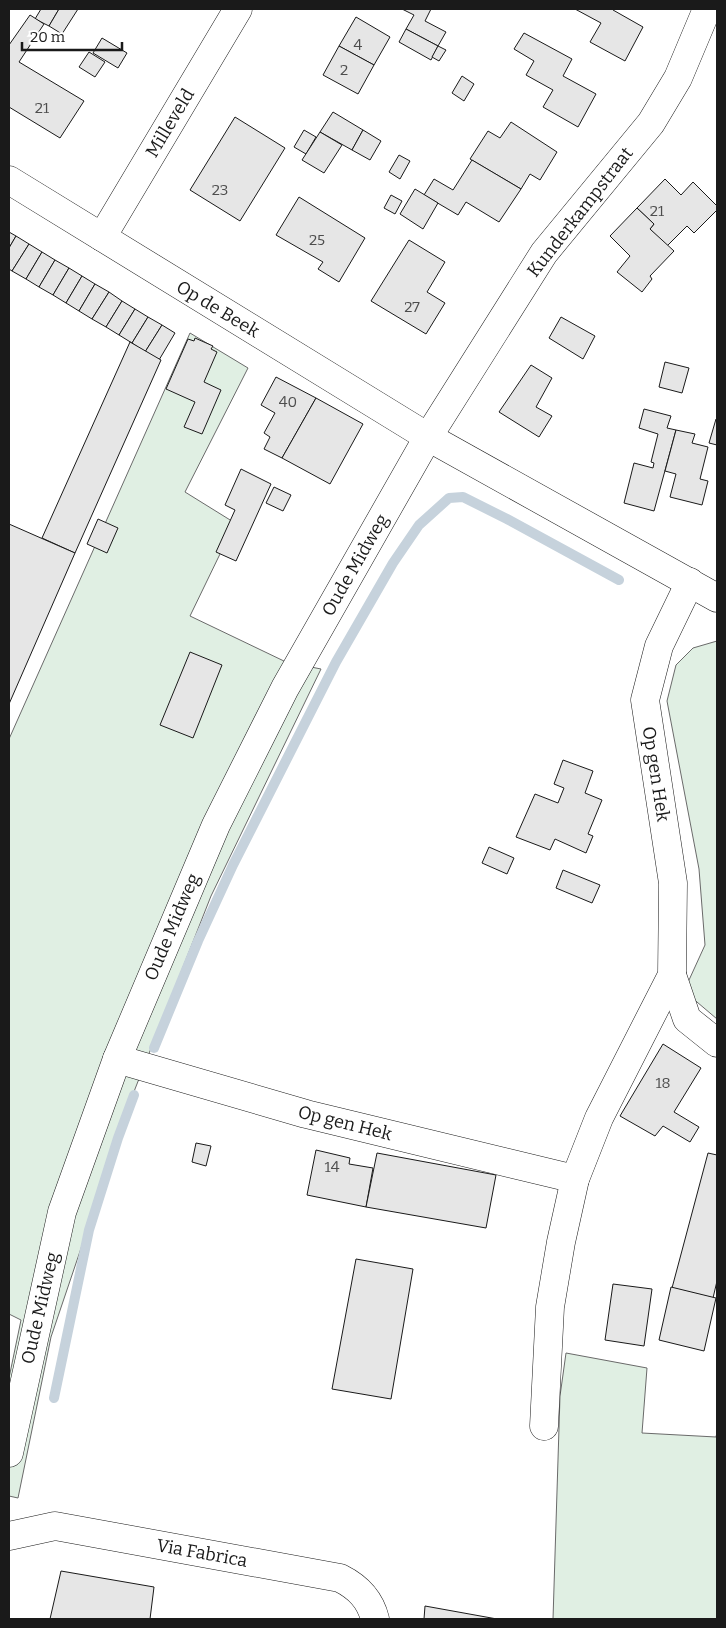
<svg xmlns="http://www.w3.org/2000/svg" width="726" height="1628" font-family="Bitter,serif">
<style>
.green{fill:#e0efe3;stroke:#6a6a6a}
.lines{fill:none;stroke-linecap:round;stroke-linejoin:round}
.stream{stroke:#c6d2dc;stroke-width:10}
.building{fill:#e6e6e6;stroke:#1a1a1a}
.minor-casing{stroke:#1a1a1a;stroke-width:29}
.minor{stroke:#fff;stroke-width:28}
.labels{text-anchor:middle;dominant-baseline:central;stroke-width:4;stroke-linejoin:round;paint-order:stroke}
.number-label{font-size:15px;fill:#4d4d4d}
.street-label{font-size:18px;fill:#1a1a1a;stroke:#fff}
</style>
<rect width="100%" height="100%" fill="#fff"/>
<g class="green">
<path d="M190,333L248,368L185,492L235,523L190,616L286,662L321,669L211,896L135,1089L51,1337L18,1498L9,1496V1378L21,1320L9,1314V739Z"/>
<path d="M717,641V1019L684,991L705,945L699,869L667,701L676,665L693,648Z"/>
<path d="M566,1353L647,1368L642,1433L716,1437L717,1432V1619H553L560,1396Z"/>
</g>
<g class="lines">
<g class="stream">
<path d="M154,1048L198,941L233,865L336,662L393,563L419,525L449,498L463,497L507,519L619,580"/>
<path d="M54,1398L89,1230L118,1138L134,1095"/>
</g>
</g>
<g class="building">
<path d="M41,9H59L49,26L35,19Z"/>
<path d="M59,9H78L62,34L49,26Z"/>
<path d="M402,9H431L425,21L446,32L438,46L406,29L414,15Z"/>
<path d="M575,9H614L613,10L643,27L625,61L590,42L601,23Z"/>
<path d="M30,15L44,24L19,62L84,101L60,138L9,107V45Z"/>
<path d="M356,17L390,37L374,65L339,46Z"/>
<path d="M406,29L438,46L431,60L399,42Z"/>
<path d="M524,33L572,59L563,76L596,94L578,127L543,107L553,90L526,75L534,61L514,49Z"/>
<path d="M102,38L127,53L118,68L93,53Z"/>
<path d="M339,46L374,65L358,94L323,75Z"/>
<path d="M438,46L446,50L439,61L432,57Z"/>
<path d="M89,52L105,62L95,77L79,67Z"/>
<path d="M462,76L474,84L464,101L452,93Z"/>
<path d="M333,112L363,130L352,150L320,132Z"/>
<path d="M235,117L285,148L240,221L190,190Z"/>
<path d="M511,122L557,152L540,180L530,174L521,189L470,159L488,131L500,138Z"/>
<path d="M304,130L316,137L306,154L294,147Z"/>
<path d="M363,130L381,141L370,160L352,150Z"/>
<path d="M320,132L342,145L324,173L302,160Z"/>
<path d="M399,155L410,161L400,179L389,172Z"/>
<path d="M472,160L521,189L499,222L466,202L458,215L424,195L434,179L453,190Z"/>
<path d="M665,179L681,195L693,182L717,206V210L694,233L687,226L667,246L650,229L654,224L637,208Z"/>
<path d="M415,189L438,203L423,229L400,214Z"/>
<path d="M391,195L402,201L395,214L384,208Z"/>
<path d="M299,197L365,238L339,282L318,269L323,262L276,235Z"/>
<path d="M637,208L654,224L650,229L674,251L650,276L652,279L642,292L617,272L630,256L610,236Z"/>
<path d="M9,232L16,236L9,248Z"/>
<path d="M16,236L29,244L12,271L9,269V248Z"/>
<path d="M409,240L445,262L427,292L445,303L426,334L371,301Z"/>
<path d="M29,244L42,252L26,279L12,271Z"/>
<path d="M42,252L55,260L39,287L26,279Z"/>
<path d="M55,260L69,268L53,295L39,287Z"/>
<path d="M69,268L82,276L66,303L53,295Z"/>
<path d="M82,276L95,284L79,311L66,303Z"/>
<path d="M95,284L109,292L92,319L79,311Z"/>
<path d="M109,292L122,301L106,327L92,319Z"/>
<path d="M122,301L135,309L119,335L106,327Z"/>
<path d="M135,309L148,317L132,343L119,335Z"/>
<path d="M148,317L162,325L145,352L132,343Z"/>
<path d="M561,317L595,336L583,359L549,338Z"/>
<path d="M162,325L175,333L159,360L145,352Z"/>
<path d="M195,338L213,346L211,349L217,352L204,382L221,390L202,434L184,427L195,402L166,389L188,339L194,341Z"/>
<path d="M130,342L161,360L75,553L42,538Z"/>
<path d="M665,362L689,368L682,393L659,387Z"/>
<path d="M531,365L552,378L536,407L552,416L539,437L499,412Z"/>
<path d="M276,377L316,398L282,458L264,449L270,437L264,433L275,413L261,405Z"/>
<path d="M316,398L363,424L330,484L282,458Z"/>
<path d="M644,409L671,416L667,428L676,430L654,511L624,503L634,463L653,468L654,463L651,462L658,434L639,428Z"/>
<path d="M716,419H717V445L709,443Z"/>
<path d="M676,430L695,434L692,443L708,447L700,479L708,481L702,505L670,497L676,474L665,471Z"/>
<path d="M241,469L271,484L236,561L216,552L235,510L225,505Z"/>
<path d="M274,487L291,495L283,511L266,503Z"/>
<path d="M98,519L118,528L107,553L87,544Z"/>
<path d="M9,524L75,553L9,704Z"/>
<path d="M190,652L222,665L193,738L160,725Z"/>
<path d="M563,760L593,771L585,793L602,800L588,834L593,836L586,853L555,839L550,850L516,837L535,794L558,803L564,788L554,784Z"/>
<path d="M489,847L514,858L507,874L482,863Z"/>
<path d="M563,870L600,885L592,903L556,888Z"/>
<path d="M663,1044L701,1068L674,1112L699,1127L690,1142L663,1126L655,1136L620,1116Z"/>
<path d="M196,1143L211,1146L206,1166L192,1162Z"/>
<path d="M316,1150L350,1158L349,1164L373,1168L366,1207L307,1195Z"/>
<path d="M377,1153L496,1175L486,1228L366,1207Z"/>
<path d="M708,1153L717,1155V1281L713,1298L672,1288Z"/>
<path d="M356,1259L413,1269L391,1399L332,1389Z"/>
<path d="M613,1284L652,1289L644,1346L605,1340Z"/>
<path d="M671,1287L716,1298L704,1351L659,1340Z"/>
<path d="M61,1571L154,1587L150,1619H50Z"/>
<path d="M425,1606L497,1619H424Z"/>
</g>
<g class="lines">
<defs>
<g id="minor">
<path d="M9,180L428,437L717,598"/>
<path d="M102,237L238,9"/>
<path d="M672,975L687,1019L717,1043"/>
<path d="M117,1059L306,1114L575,1179"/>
<path d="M544,1426L550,1307L561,1242L575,1179L599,1118L672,975L673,883L645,700L659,646L690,582"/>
<path d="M9,1453L62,1212L117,1059L216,825L285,688L428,437L544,253L651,123L678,78L707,9"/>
<path d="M9,1536L55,1526L340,1578C358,1587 370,1599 375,1619"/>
</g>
</defs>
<use href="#minor" class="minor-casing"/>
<use href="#minor" class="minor"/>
</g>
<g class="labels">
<g class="number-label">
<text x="358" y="45">4</text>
<text x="344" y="70">2</text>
<text x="42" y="108">21</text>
<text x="220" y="190">23</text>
<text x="657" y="211">21</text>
<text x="317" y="240">25</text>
<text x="412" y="307">27</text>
<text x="288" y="402">40</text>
<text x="663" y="1083">18</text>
<text x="332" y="1167">14</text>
</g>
<g class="street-label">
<text transform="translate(170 123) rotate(-59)">Milleveld</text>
<text transform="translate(580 212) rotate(-52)">Kunderkampstraat</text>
<text transform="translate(218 309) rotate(31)">Op de Beek</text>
<text transform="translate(355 565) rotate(-60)">Oude Midweg</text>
<text transform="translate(656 774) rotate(81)">Op gen Hek</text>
<text transform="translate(172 927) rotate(-67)">Oude Midweg</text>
<text transform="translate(345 1123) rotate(14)">Op gen Hek</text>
<text transform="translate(40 1308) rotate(-77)">Oude Midweg</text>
<text transform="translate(202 1553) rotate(10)">Via Fabrica</text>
</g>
</g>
<rect width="726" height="1628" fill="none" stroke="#1a1a1a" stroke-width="20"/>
<path d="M22 42v8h100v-8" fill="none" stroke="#1a1a1a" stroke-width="2.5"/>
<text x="30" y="42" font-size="15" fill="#1a1a1a" stroke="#ffffff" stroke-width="4" paint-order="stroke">20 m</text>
</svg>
